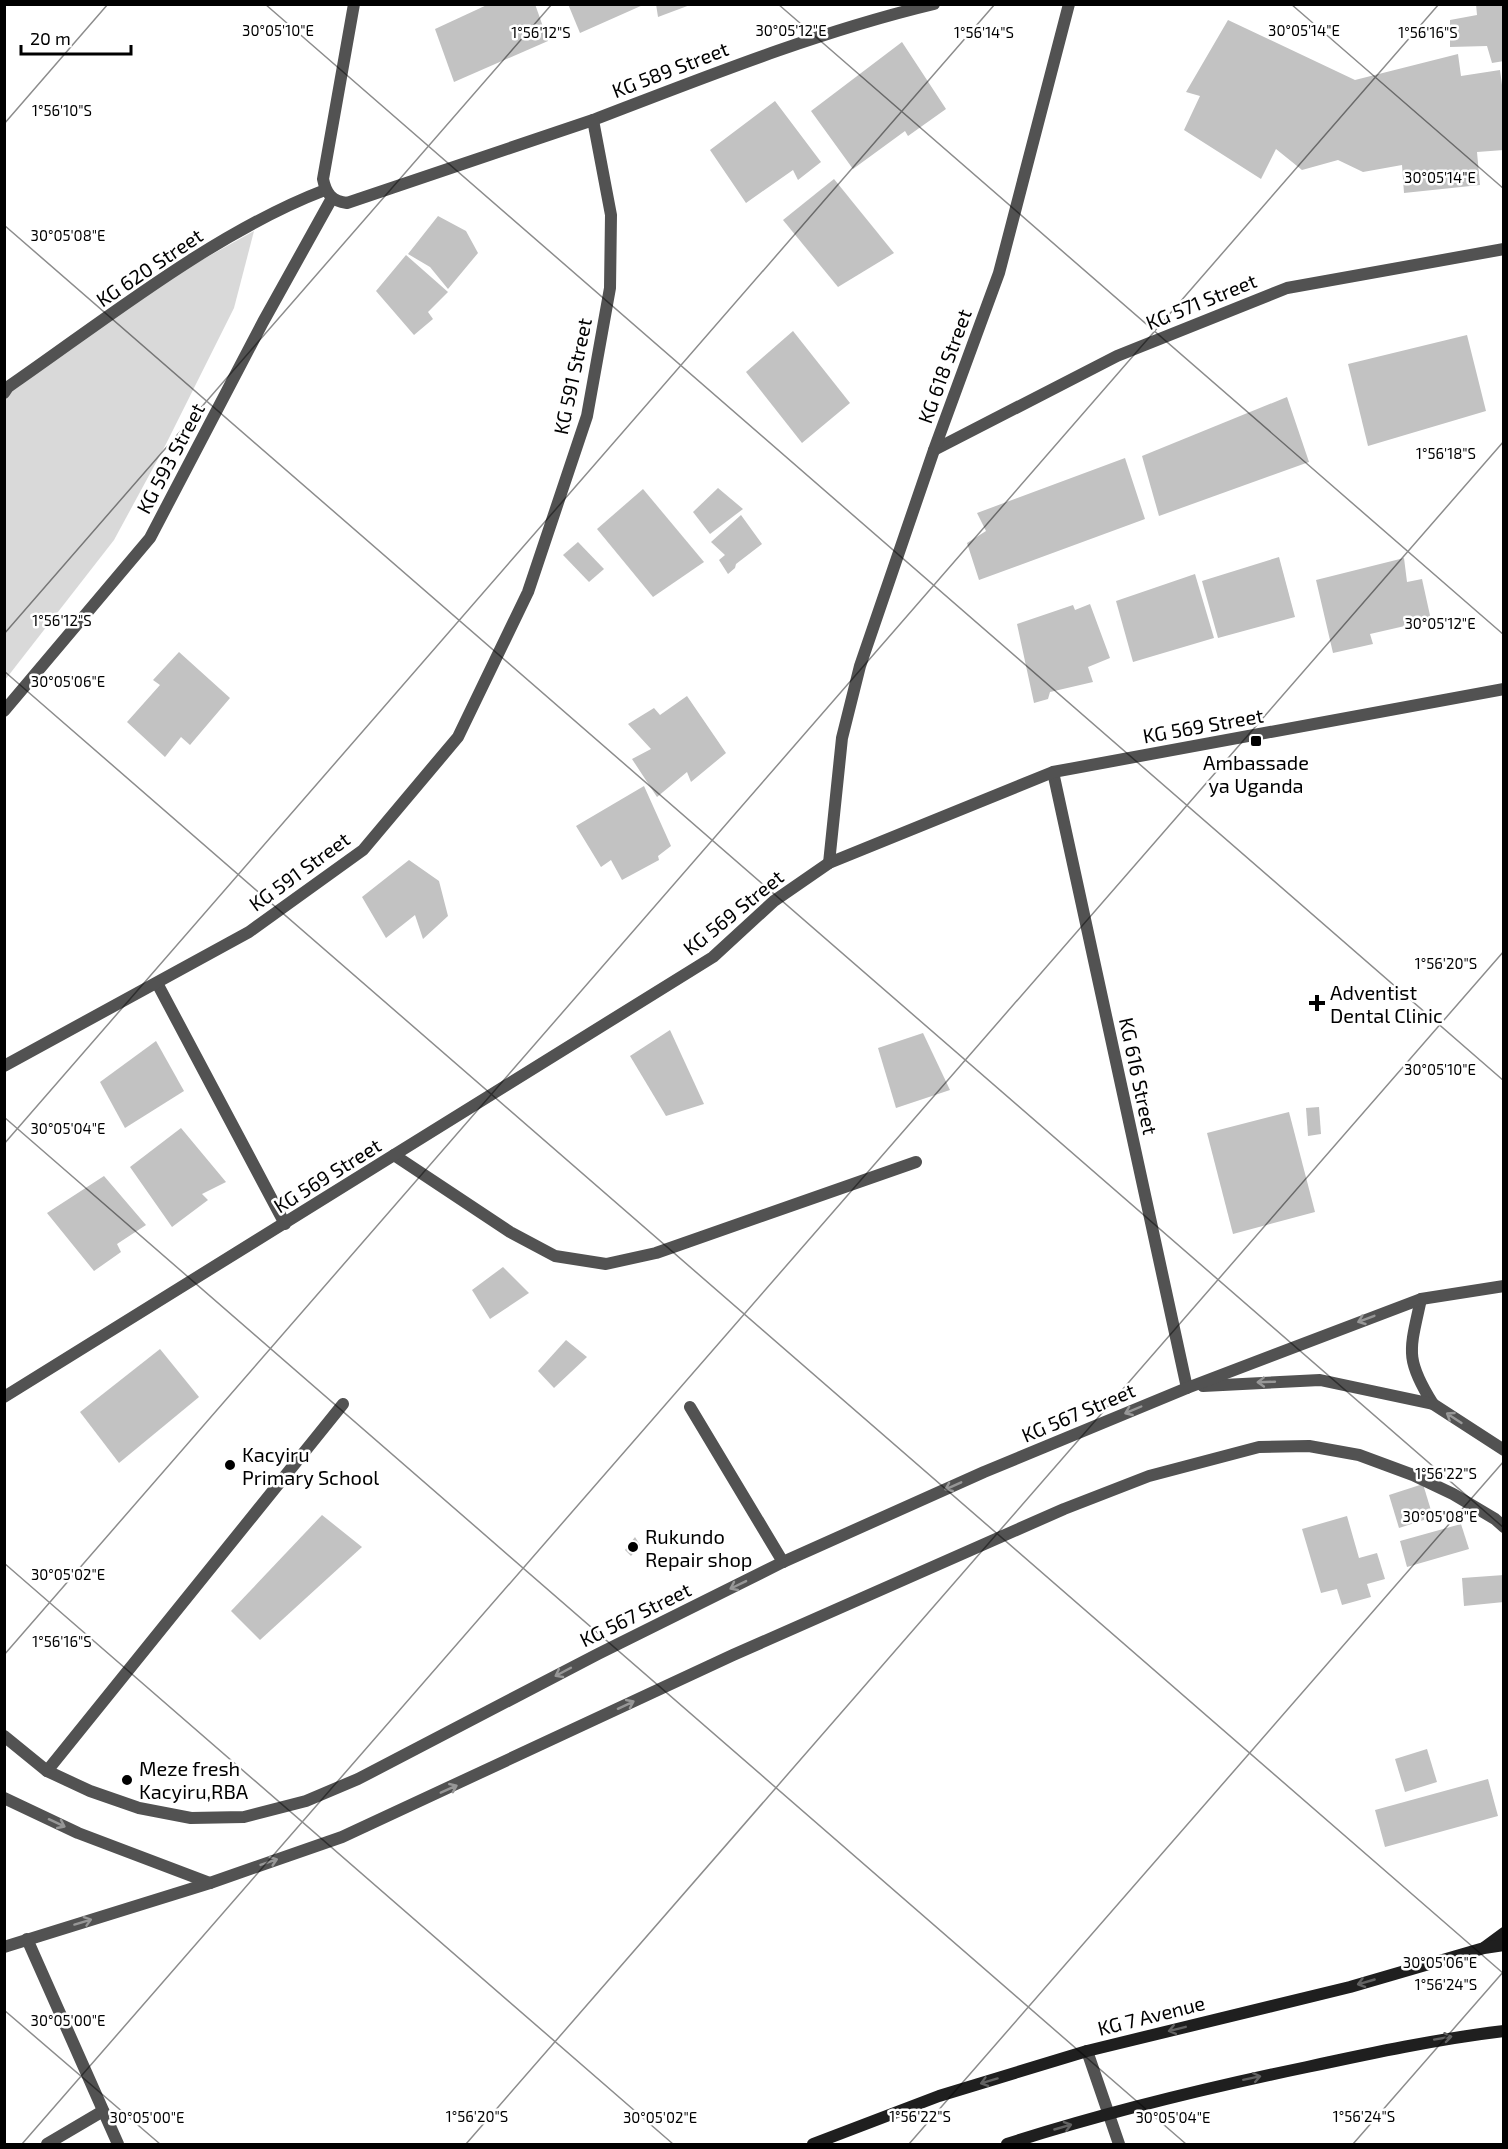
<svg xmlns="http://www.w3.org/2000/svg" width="1508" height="2149" font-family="'Exo 2',sans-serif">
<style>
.green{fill:#d9d9d9}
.building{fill:#c2c2c2}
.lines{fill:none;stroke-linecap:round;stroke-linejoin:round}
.service{stroke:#525252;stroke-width:12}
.minor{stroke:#525252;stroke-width:12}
.tertiary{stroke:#525252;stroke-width:12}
.secondary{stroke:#1f1f1f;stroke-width:12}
.oneway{stroke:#979797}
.oneway2{stroke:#626262}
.ticks{fill:none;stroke:#000;stroke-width:1.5;stroke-opacity:0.45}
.poi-dot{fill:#000;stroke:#fff;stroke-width:2}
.labels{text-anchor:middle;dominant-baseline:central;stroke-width:5;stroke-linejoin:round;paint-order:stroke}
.street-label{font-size:20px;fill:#000;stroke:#fff}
.poi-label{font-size:20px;fill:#000;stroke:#fff;text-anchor:start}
.ticks-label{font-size:15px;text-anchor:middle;fill:#000;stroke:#fff;stroke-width:5;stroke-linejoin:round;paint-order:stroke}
</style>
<rect width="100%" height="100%" fill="#fff"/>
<path class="green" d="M254,231L234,308L165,446L114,540L5,680L4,391L146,291Z"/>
<g class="building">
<path d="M489,4H535L548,41L454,82L435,29Z"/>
<path d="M568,4H643V5L580,33Z"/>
<path d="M656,4H690V5L658,17Z"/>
<path d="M1476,4H1504V61L1492,63L1487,46L1450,47V20L1477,15Z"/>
<path d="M1228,20L1355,80L1458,54L1461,76L1500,70L1504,100V150L1477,152L1480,185L1404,193L1402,165L1363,172L1338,160L1302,170L1276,149L1261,179L1184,130L1200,96L1186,92Z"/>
<path d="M902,42L946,109L908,136L905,131L853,169L811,111Z"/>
<path d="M775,101L821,162L798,180L793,170L746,203L710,150Z"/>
<path d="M834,179L894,253L838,287L783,220Z"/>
<path d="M438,216L466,231L478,253L448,289L430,267L408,254Z"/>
<path d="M406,255L448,292L428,312L433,319L414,335L376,291Z"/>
<path d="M793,331L850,403L802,443L746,372Z"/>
<path d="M1467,335L1486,411L1368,446L1348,364Z"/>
<path d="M1287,397L1309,462L1159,516L1142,456Z"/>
<path d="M1125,458L1145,519L979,580L967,543L986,531L977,513Z"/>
<path d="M718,488L743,509L710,534L693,512Z"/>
<path d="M643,489L704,562L653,597L597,529Z"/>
<path d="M741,515L762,544L736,564L735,568L728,574L719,560L725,555L711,542Z"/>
<path d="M578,542L604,569L589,582L563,555Z"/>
<path d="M1279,557L1295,617L1218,638L1202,581Z"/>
<path d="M1404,558L1407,582L1422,579L1431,620L1370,634L1373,644L1333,653L1316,580Z"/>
<path d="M1195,574L1214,638L1133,662L1116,601Z"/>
<path d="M1090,604L1110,658L1088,667L1093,682L1050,692L1048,699L1034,703L1017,624L1073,605L1075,610Z"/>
<path d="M179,652L230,698L190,745L181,737L165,757L127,722L160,685L153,680Z"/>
<path d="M687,696L726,753L691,782L687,772L657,797L632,759L651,749L628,724L654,708L660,715Z"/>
<path d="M644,786L671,846L658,856L659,860L622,880L611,860L601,867L576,826Z"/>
<path d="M409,860L439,881L448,916L423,939L415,915L386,938L362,897Z"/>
<path d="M670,1030L704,1104L666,1116L630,1056Z"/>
<path d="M923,1033L950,1090L896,1108L878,1048Z"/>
<path d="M156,1041L184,1091L125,1128L100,1082Z"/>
<path d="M1319,1107L1321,1134L1308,1136L1306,1108Z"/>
<path d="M1289,1112L1315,1212L1233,1234L1207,1133Z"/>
<path d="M181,1128L226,1182L202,1194L208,1200L172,1227L130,1167Z"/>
<path d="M104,1176L146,1225L117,1244L121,1252L94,1271L47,1213Z"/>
<path d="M503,1267L529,1293L490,1319L472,1290Z"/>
<path d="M566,1340L587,1357L554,1388L538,1371Z"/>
<path d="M160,1349L199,1397L119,1463L80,1412Z"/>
<path d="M1423,1484L1433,1517L1399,1528L1389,1495Z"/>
<path d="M322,1515L362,1547L260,1640L231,1611Z"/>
<path d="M1347,1516L1359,1558L1377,1553L1385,1579L1367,1584L1371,1597L1342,1605L1337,1589L1321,1593L1302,1529Z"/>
<path d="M1461,1524L1469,1549L1407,1567L1400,1541Z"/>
<path d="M635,1537L640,1545L631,1556L625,1550Z"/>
<path d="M1504,1575V1602L1464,1606L1462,1578Z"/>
<path d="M1427,1749L1437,1782L1405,1792L1395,1759Z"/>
<path d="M1488,1779L1498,1816L1385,1847L1375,1810Z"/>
</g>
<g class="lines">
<g class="service">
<path d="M47,1771L343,1404"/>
<path d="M1087,2051L1119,2144"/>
<path d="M47,2144L103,2111"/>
</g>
<g class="minor">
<path d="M593,120C705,77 817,32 934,4"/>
<path d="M4,393L8,387C105,320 215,232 325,190"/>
<path d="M934,450L1117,356L1287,288L1504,249"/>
<path d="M4,711L150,538L263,322L332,198"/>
<path d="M1053,772L1187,1388"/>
<path d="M829,863L842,738L860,666L934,450L999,273L1069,4"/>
<path d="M157,983L285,1224"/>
<path d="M4,1066L249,932L363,850L458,737L528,592L587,416L610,288L611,215L593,120L347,203C332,201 326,194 323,179L354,4"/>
<path d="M394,1155L510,1232L555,1256L606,1264L656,1253L916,1162"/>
<path d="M1421,1299C1410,1350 1404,1358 1433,1404"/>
<path d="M1203,1386L1320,1380L1433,1404L1504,1450"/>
<path d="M690,1407L783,1562"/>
<path d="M4,1736L47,1771L90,1791L139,1808L191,1818L244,1817L306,1801L358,1779L598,1654L783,1562L984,1472L1187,1388L1421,1299L1504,1286"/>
<path d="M4,1798L78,1833L210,1883"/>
<path d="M27,1939L118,2144"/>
<path d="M4,1947L210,1883L342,1837L733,1655L1064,1509L1149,1476L1259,1447L1309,1446L1359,1455L1413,1475L1453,1494L1495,1519L1504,1527"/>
</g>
<path class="tertiary" d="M4,1397L713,957L774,901L829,863L1053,772L1504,689"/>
<g class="secondary">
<path d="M1485,1947L1504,1933"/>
<path d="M813,2144L939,2096L1087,2051L1350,1987L1484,1948L1504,1945"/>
<path d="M1007,2144C1106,2112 1206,2088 1307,2067C1372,2053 1437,2039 1504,2031"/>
</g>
</g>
<defs><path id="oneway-shaft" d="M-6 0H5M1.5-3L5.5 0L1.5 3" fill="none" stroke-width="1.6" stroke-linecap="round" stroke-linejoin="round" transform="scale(1.5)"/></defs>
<g class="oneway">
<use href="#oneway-shaft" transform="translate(1366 1319) rotate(159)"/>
<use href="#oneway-shaft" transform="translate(1266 1382) rotate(178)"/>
<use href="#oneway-shaft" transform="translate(1133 1410) rotate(157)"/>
<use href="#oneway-shaft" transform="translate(1454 1418) rotate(-147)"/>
<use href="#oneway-shaft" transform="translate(953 1486) rotate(156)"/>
<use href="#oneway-shaft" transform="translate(738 1585) rotate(154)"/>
<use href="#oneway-shaft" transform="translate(563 1672) rotate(152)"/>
<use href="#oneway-shaft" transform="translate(626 1705) rotate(-25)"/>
<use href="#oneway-shaft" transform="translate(449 1789) rotate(-24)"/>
<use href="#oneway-shaft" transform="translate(57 1823) rotate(25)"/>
<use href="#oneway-shaft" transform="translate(269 1862) rotate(-19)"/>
<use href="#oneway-shaft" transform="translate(83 1922) rotate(-17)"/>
</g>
<g class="oneway2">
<use href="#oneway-shaft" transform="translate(1366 1982) rotate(164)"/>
<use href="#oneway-shaft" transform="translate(1177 2029) rotate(166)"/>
<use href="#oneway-shaft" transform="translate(1443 2038) rotate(-10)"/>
<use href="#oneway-shaft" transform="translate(1252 2078) rotate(-12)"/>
<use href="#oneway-shaft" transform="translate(989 2081) rotate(163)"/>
<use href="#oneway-shaft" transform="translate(1063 2127) rotate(-16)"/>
</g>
<path class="ticks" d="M265,4L1504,1081M778,4L1504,635M1291,4L1504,189M4,124L108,4M4,225L1504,1528M4,634L552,4M4,671L1504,1974M4,1117L1186,2144M4,1144L995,4M4,1563L673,2144M4,1655L1439,4M4,2010L160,2144M22,2144L1504,441M466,2144L1504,951M909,2144L1504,1461M1353,2144L1504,1971"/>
<g class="poi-dot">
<rect x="1250" y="735" width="12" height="12" rx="3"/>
<path d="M1314 994h6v6h6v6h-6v6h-6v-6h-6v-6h6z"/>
<circle cx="230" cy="1465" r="6"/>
<circle cx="633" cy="1547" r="6"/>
<circle cx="127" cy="1780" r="6"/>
</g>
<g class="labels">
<g class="street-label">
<text transform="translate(670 69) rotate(-21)">KG 589 Street</text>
<text transform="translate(149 267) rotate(-34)">KG 620 Street</text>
<text transform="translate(1201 301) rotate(-22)">KG 571 Street</text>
<text transform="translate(944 366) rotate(-70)">KG 618 Street</text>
<text transform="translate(572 376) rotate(-78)">KG 591 Street</text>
<text transform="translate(170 458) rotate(-62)">KG 593 Street</text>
<text transform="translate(1203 725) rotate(-10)">KG 569 Street</text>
<text transform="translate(299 871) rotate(-36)">KG 591 Street</text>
<text transform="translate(733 912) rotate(-39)">KG 569 Street</text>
<text transform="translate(1139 1076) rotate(78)">KG 616 Street</text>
<text transform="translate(327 1175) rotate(-32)">KG 569 Street</text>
<text transform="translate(1078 1412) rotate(-23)">KG 567 Street</text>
<text transform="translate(635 1614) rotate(-26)">KG 567 Street</text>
<text transform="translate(1151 2015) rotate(-14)">KG 7 Avenue</text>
</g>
<g class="poi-label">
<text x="1256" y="762" text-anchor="middle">Ambassade<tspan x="1256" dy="23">ya Uganda</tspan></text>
<text x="1330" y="992">Adventist<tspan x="1330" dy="23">Dental Clinic</tspan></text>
<text x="242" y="1454">Kacyiru<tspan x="242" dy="23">Primary School</tspan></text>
<text x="645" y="1536">Rukundo<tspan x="645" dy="23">Repair shop</tspan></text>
<text x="139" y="1768">Meze fresh<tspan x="139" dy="23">Kacyiru,RBA</tspan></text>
</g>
</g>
<g class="ticks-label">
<text x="791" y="36">30°05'12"E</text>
<text x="278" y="36">30°05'10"E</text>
<text x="1304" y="36">30°05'14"E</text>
<text x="541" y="38">1°56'12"S</text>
<text x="984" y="38">1°56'14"S</text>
<text x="1428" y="38">1°56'16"S</text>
<text x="62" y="116">1°56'10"S</text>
<text x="1440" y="183">30°05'14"E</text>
<text x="68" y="241">30°05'08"E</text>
<text x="1446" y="459">1°56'18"S</text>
<text x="62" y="626">1°56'12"S</text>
<text x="1440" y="629">30°05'12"E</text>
<text x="68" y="687">30°05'06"E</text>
<text x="1446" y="969">1°56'20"S</text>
<text x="1440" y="1075">30°05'10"E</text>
<text x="68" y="1134">30°05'04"E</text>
<text x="1446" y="1479">1°56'22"S</text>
<text x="1440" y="1522">30°05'08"E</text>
<text x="68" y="1580">30°05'02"E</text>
<text x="62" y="1647">1°56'16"S</text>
<text x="1440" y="1968">30°05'06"E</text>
<text x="1446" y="1990">1°56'24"S</text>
<text x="68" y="2026">30°05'00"E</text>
<text x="477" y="2122">1°56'20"S</text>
<text x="920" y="2122">1°56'22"S</text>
<text x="1364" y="2122">1°56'24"S</text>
<text x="147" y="2123">30°05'00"E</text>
<text x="660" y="2123">30°05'02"E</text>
<text x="1173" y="2123">30°05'04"E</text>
</g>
<rect width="1508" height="2149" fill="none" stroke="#000000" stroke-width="12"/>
<path d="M21 45v9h110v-9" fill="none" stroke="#000000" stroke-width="3"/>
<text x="30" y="45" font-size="18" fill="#000000" stroke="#ffffff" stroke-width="4.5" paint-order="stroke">20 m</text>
</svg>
